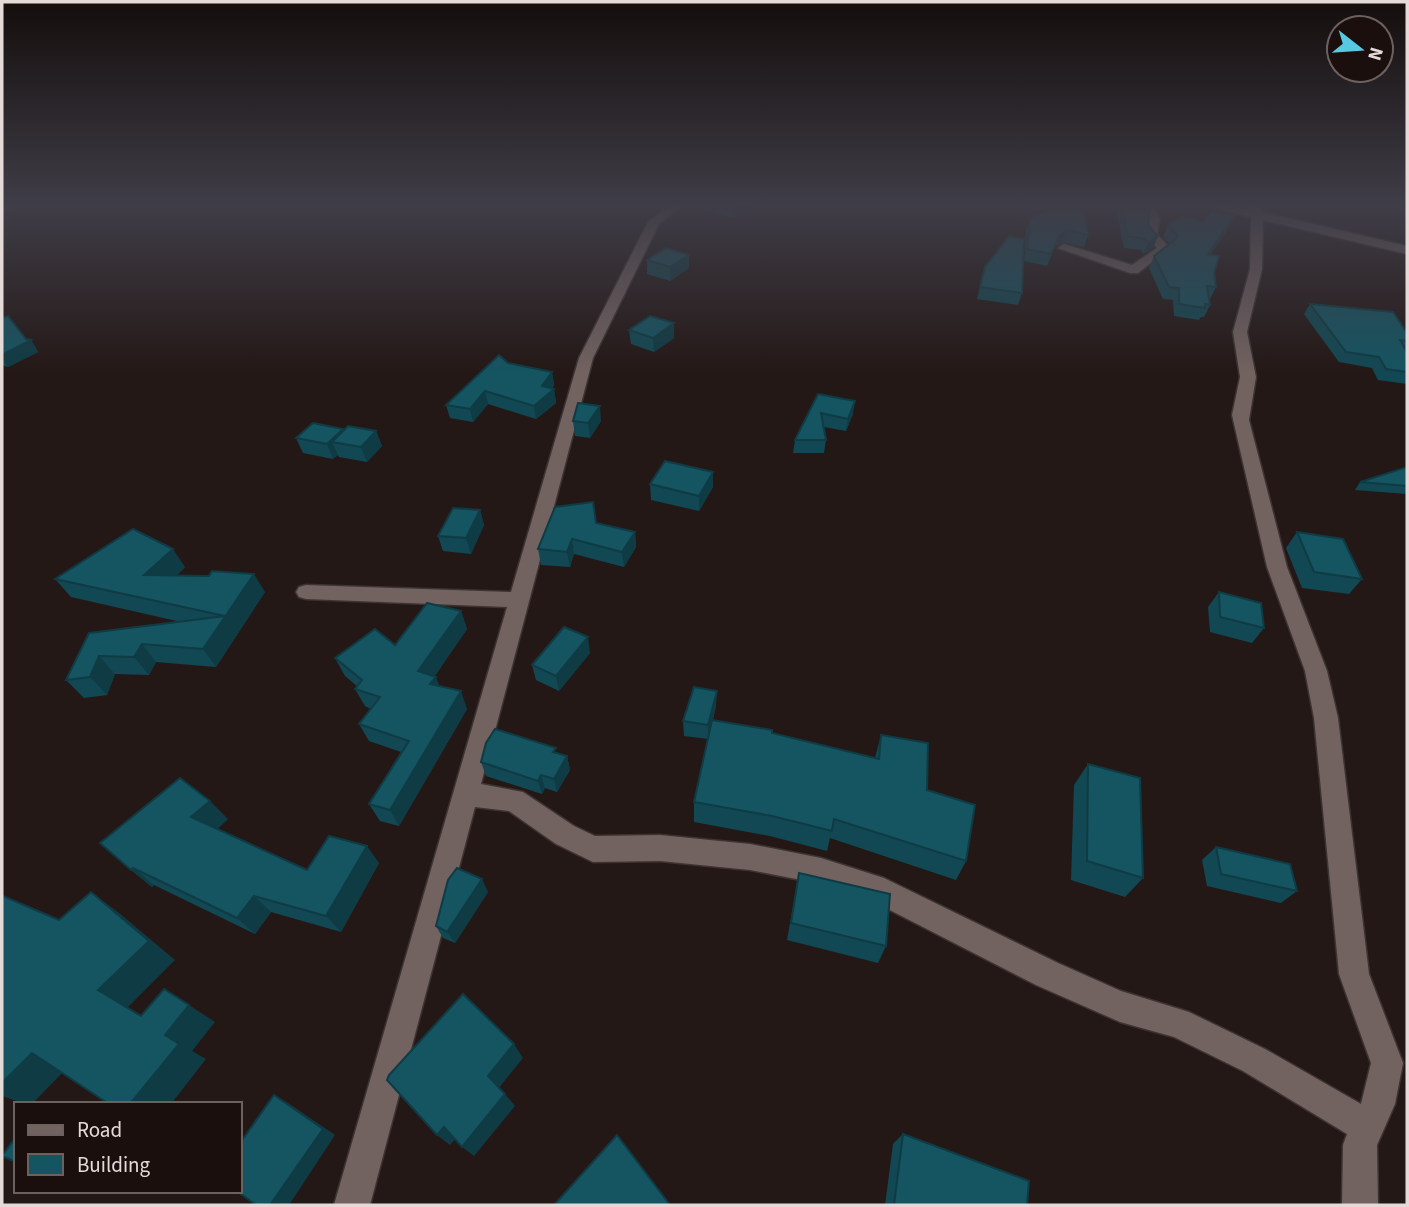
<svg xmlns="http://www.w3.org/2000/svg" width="1409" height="1207" font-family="'Source Sans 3',sans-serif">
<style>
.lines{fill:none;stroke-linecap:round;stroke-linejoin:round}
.street-casing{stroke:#3c3332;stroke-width:3}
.street{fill:#726260;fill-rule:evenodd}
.wall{fill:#124853}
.shaded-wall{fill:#0f3b44}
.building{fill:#155461;stroke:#0f3b44;stroke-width:2}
</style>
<rect width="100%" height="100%" fill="#241816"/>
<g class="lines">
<defs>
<g id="street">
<path d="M5,204H19L2,213V206Z"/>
<path d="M671,204H684L659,224L593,358L481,784L523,792L574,826L595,836L660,835L750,844L821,858L884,878L1058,963L1121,991L1189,1012L1265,1049L1361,1104L1371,1063L1339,974L1314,718L1305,671L1267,567L1232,415L1240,377L1233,332L1250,269L1251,217L1198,204H1220L1250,210L1249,204H1261L1262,212L1407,246V254L1263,220L1262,269L1247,332L1256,377L1249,420L1287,567L1327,671L1338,718L1369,974L1403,1063L1395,1104L1377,1145L1378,1205H1342L1343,1145L1347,1134L1243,1071L1174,1037L1120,1022L1036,985L878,904L821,884L750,870L660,861L593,862L556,844L509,811L475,807L370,1205H334L507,607L306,599L299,597L296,592L299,587L306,585L511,592L579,358L648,222Z"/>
<path d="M1140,204H1152L1160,219L1157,234L1170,248L1138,273H1130L1058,248L1064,244L1132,265L1157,248L1145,235L1148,219Z"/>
</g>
</defs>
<use href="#street" class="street-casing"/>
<use href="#street" class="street"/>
</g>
<g class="wall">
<path d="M704,204H758L734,218L704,210Z"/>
<path d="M1102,204H1147L1148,225L1158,236L1153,248L1143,254L1141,250L1124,248L1116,208Z"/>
<path d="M1030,220L1088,235L1084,247L1063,242L1055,247L1047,266L1024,261L1026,232Z"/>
<path d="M1203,222L1230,226L1211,254L1216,287L1210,299H1209L1210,305L1204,317H1201L1199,320L1174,316L1173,300L1163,299L1149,268L1154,256L1170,244L1163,237L1168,225Z"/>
<path d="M689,255V268L670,281L647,274V260Z"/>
<path d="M985,267L1022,293L1018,305L977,299Z"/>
<path d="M1310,304L1407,333V384L1378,380L1372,368L1339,362L1304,314Z"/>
<path d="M2,318L26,339L31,340L38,352L8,367L2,365Z"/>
<path d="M674,323V338L654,352L631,344L629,330Z"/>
<path d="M508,363L552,372L554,385L552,389H554L556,403L536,419L488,404L473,422L450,418L446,405Z"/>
<path d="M818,394L853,414L846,431L824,427L826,440L824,453H793L795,440Z"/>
<path d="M573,421H601L590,438L575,436Z"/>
<path d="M343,429L344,430L376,431L382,446L367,462L339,457L338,455L333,459L303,453L296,438Z"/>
<path d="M1407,467V494L1355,490L1360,482Z"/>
<path d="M650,484L713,487L699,511L651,500Z"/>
<path d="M480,510L484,525L471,554L443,551L438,536Z"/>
<path d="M596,523L635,532L636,547L624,567L574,554L570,567L541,565L538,549Z"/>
<path d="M1297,532L1362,579L1349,594L1302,588L1286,548Z"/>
<path d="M185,567L177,575L265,592L216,667L156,662L149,675L115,674L107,695L84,698L66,680L89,633L181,622L71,597L55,579Z"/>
<path d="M1219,592L1264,628L1252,643L1210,632L1208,607Z"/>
<path d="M461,611L467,629L434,677L439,686L467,709L399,826L380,821L369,804L401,752L369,741L359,724L371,709L365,706L355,689L357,686L345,676L335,658L395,645Z"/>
<path d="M590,653L559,691L536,680L532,665Z"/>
<path d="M716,706L713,720L875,758L881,735L927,790L966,861L956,880L830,838L827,851L770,836L694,822V802L708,739L684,736L683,721Z"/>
<path d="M567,756L570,770L557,792L545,788L542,794L486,776L481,762Z"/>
<path d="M1088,764L1143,878L1125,897L1071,880L1074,785Z"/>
<path d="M228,819L217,829L307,870L379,863L341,932L271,912L255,934L154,885L152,887L131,870Z"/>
<path d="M1216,847L1297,891L1281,903L1207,886L1202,860Z"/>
<path d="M799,873L886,946L878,963L787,940Z"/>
<path d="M488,892L455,943L443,938L436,926Z"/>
<path d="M903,1134L1027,1205H885L893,1144Z"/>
</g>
<g class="shaded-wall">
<path d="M740,204H758L734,218L735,207Z"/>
<path d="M1235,215L1230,226L1203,266L1208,254Z"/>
<path d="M1066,230L1063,242L1055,247L1047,266L1059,236Z"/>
<path d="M1158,236L1153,248L1143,254L1148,243Z"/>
<path d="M689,255V268L670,281V267Z"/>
<path d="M674,323V338L654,352L653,338Z"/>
<path d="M31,340L38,352L8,367L2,358V355Z"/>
<path d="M552,372L554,385L548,394L554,389L556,403L536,419L534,406L542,386Z"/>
<path d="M485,391L488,404L473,422L470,409Z"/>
<path d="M855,401L853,414L846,431L848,419Z"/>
<path d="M600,406L601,421L590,438L588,423Z"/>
<path d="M343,429L349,444L332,442L338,455L333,459L327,444Z"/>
<path d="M376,431L382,446L367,462L361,447Z"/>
<path d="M713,472V487L699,511V496Z"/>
<path d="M480,510L484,525L471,554L466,538Z"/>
<path d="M635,532L636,547L624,567L622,552Z"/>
<path d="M572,539L574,554L570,567L567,552Z"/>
<path d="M173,549L185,567L158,593L144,575Z"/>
<path d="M254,574L265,592L216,667L203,649Z"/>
<path d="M461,611L467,629L426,689L418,671Z"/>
<path d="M588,637L590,653L559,691L556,676Z"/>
<path d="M142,644L156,662L149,675L134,657Z"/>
<path d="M99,656L115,674L107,695L90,677Z"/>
<path d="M436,677L443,695L430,684Z"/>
<path d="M461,691L467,709L399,826L390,810Z"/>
<path d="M717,691L716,706L708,739V725Z"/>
<path d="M567,756L570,770L557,792L554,779Z"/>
<path d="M541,775L545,788L542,794L538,781Z"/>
<path d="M210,801L228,819L209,836L191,817Z"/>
<path d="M367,846L379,863L341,932L326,916Z"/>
<path d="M133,868L154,885L152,887L131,870Z"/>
<path d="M482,879L488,892L455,943L447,932Z"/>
<path d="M91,892L119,913L175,960L128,1007L168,1031L189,1005L215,1022L192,1051L206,1059L171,1104H130L165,1035L98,990Z"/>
<path d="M254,896L271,912L255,934L237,918Z"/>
<path d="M514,1044L523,1058L498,1089L488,1076Z"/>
<path d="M32,1053L67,1068L32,1104H25L2,1096V1083Z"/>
<path d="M505,1094L515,1106L474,1156L462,1147Z"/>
<path d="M274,1095L288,1103L335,1135L289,1205H270Z"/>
<path d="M444,1127L457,1137L450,1145L437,1135Z"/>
</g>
<g class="building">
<path d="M722,204H740L735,207Z"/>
<path d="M1057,204H1083L1088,235L1066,230L1059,236L1051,254L1027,249L1030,220Z"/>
<path d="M1122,204H1147L1150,208L1148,225L1158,236L1148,243L1146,239L1128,236Z"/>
<path d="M1211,212L1235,215L1208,254L1219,256L1214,273L1216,287L1207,286L1210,305L1205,304V308L1179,304V288L1169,287L1154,256L1177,238V235L1168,225L1184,216L1203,222Z"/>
<path d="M1009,236L1024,239L1022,293L980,287L985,267Z"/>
<path d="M666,248L689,255L670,267L647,260Z"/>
<path d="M1310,304L1393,312L1407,333V341L1400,340L1407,352V372L1386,369L1379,357L1346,352Z"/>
<path d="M8,316L26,339L31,340L2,355V318Z"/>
<path d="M650,316L674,323L653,338L629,330Z"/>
<path d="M499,355L508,363L552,372L542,386L554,389L534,406L485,391L470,409L446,405Z"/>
<path d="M818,394L855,401L848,419L821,413L826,440H795Z"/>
<path d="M578,403L600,406L588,423L573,421Z"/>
<path d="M313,423L343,429L327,444L296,438Z"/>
<path d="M348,426L376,431L361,447L332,442Z"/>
<path d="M665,461L713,472L699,496L650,484Z"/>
<path d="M1407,467V486L1360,482Z"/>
<path d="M593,502L596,523L635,532L622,552L572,539L567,552L538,549L555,507Z"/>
<path d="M453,508L480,510L466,538L438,536Z"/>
<path d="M133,529L173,549L144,575L209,576L212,571L254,574L203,649L142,644L134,657L99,656L90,677L66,680L89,633L225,616L55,579Z"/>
<path d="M1297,532L1343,539L1362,579L1314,572Z"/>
<path d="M1219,592L1261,603L1264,628L1220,617Z"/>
<path d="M427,603L461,611L418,671L436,677L430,684L461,691L390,810L369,804L409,741L359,724L380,697L355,689L362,680L335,658L375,629L395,645Z"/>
<path d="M564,627L588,637L556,676L532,665Z"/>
<path d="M694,687L717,691L708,725L683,721Z"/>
<path d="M712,720L772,730V733L879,759L881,735L928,743L927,790L975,805L966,861L834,819L832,831L772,816L694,802Z"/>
<path d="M495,729L556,748L553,752L567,756L554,779L541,775L538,781L481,762L486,743Z"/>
<path d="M1088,764L1140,778L1143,878L1087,861Z"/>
<path d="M180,778L210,801L191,817L307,870L329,836L367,846L326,916L254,896L237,918L133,868L131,870L100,843Z"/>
<path d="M1216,847L1290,864L1297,891L1221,874Z"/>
<path d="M457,868L482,879L447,932L436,926L448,880Z"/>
<path d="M799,873L890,894L886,946L791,923Z"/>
<path d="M91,892L149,941L98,990L141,1016L164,989L189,1005L165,1035L179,1044L130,1104H109L32,1053L2,1083V897L3,896L59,920Z"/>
<path d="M463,994L514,1044L488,1076L505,1094L462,1147L444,1127L437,1135L387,1080L389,1075Z"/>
<path d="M274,1095L323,1129L270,1205H256L237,1191H240V1143Z"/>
<path d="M903,1134L1029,1181L1027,1205H894Z"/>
<path d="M617,1135L670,1205H554Z"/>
<path d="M16,1137V1162L2,1156Z"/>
</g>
<linearGradient id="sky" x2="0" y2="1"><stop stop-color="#140d0c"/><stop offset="0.55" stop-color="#3f3d47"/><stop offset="1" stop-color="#3f3d47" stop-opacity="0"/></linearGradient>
<rect width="1409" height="373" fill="url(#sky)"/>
<rect width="1409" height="1207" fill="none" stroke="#e4dbd9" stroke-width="7"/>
<rect x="14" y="1102" width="228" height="91" fill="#1b0f0e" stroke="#6b615f" stroke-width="2"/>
<rect x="28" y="1125" width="35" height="10" fill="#726260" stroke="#6b615f" stroke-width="2"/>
<text x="77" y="1137" font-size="21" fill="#e4dbd9">Road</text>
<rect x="28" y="1154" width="35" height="21" fill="#155461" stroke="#6b615f" stroke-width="2"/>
<text x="77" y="1172" font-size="21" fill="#e4dbd9">Building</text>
<g transform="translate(1360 49) rotate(107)"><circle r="33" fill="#1b0f0e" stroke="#6b615f" stroke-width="2"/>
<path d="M0-5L12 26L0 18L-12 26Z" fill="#57c9e2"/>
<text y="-10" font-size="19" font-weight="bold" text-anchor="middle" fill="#e4dbd9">N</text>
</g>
</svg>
